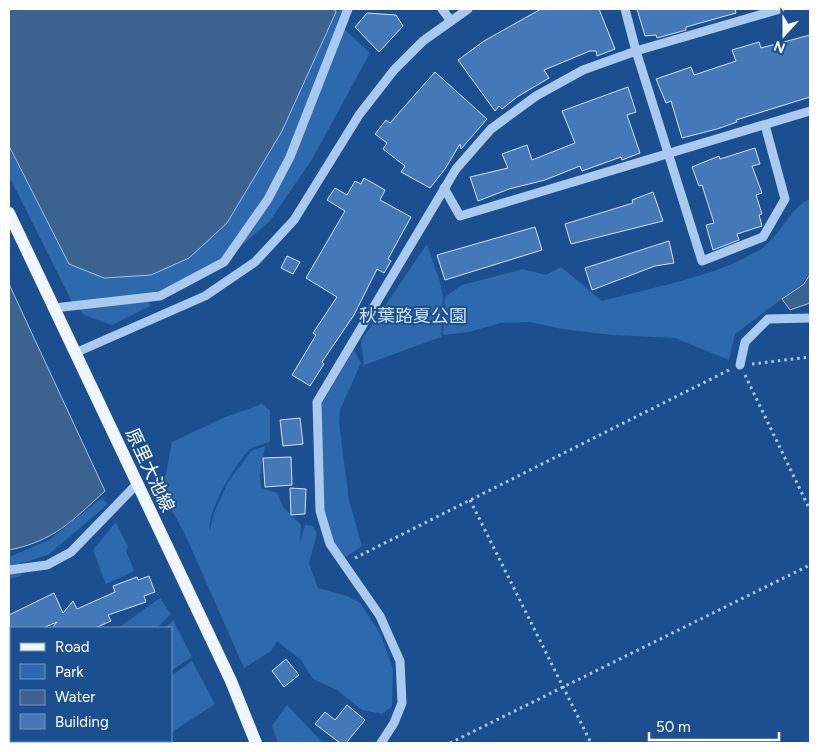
<svg xmlns="http://www.w3.org/2000/svg" width="819" height="752" font-family="Figtree,'Noto Sans JP',sans-serif">
<style>
.green{fill:#2e69ad}
.water{fill:#3c6290;stroke:#9cc4f0}
.building{fill:#4478b7;stroke:#cfe3fa}
.lines{fill:none;stroke-linecap:round;stroke-linejoin:round}
.path{stroke:#a9c9ee;stroke-width:3;stroke-dasharray:2.5 4;stroke-linecap:butt}
.minor{stroke:#a9c9ee;stroke-width:9}
.major{stroke:#f0f6ff;stroke-width:12}
.labels{text-anchor:middle;dominant-baseline:central;stroke-width:4;stroke-linejoin:round;paint-order:stroke}
.park-label{font-size:18px;fill:#cfe3fa;stroke:#1b4f8f}
.street-label{font-size:18px;fill:#fff;stroke:#1b4f8f}
</style>
<rect width="100%" height="100%" fill="#1b4f8f"/>
<g class="green">
<path d="M334,9H348L345,15L342,11L343,28L370,53L311,161L269,222L227,258L163,294L74,306L9,176V148L69,264L227,223L282,131L336,13Z"/>
<path d="M810,199V272L803,283L735,334L729,360L675,338L612,335L562,329L530,322L500,323L469,332L443,335L445,297L462,285L523,269L546,275L561,267L602,301C650,288 718,276 759,250C780,238 789,208 810,199Z"/>
<path d="M427,244L440,282L443,297L441,337L364,365L361,341Z"/>
<path d="M149,302L150,306L112,325L84,315L78,307Z"/>
<path d="M354,350L361,363L340,410L339,422L349,500L362,546L344,558L332,542L323,511L321,405Z"/>
<path d="M262,404L270,410V442C263,444 253,446 248,451C235,465 206,512 210,531L214,513L228,482L251,451L265,446L260,476L261,488L277,493L284,508L301,525L300,543L305,525L313,526L317,534L309,563L318,588L347,596L360,603L381,635L393,669L392,706L382,714L362,710L337,690L313,679L301,660L277,641L271,651L244,668L184,532L162,493L172,442L223,418Z"/>
<path d="M102,498L108,504L48,555L19,564L22,568L21,576L9,579V557L49,540Z"/>
<path d="M116,522L128,547L126,550L134,571L106,584L93,550Z"/>
<path d="M160,598L171,614L157,628H118Z"/>
<path d="M173,620L192,657L171,671V628H165Z"/>
<path d="M192,661L215,704L172,732L171,676Z"/>
<path d="M287,705L323,743H278L272,726Z"/>
</g>
<g class="water">
<path d="M9,9H334L336,12L282,131L227,223L189,258L151,275L104,278L69,264L9,146Z"/>
<path d="M810,274V303L790,310L782,299L804,284Z"/>
<path d="M9,284L105,491C72,521 54,541 9,550Z"/>
</g>
<g class="building">
<path d="M541,9H599L615,49L597,56L596,51H590L544,70L549,78L517,97L502,109L499,106L495,111L458,60L484,41Z"/>
<path d="M637,9H735L736,13L686,27V30L657,38L656,35L645,36Z"/>
<path d="M367,13L396,15L403,26L379,52L355,27Z"/>
<path d="M810,35V97L736,120L737,122L717,129L682,138L671,101L666,103L656,79L691,67L694,75L736,61L732,50L759,42L761,48Z"/>
<path d="M435,72L487,119L461,149L460,144L445,169L430,188L401,172L405,166L383,149L387,143L375,134L386,120L390,123Z"/>
<path d="M628,87L636,112L627,115L640,153L622,160L621,157L582,171L580,166L545,180L509,189L478,201L470,177L508,168L502,154L527,145L532,160L575,143L562,111Z"/>
<path d="M755,148L760,164L752,166L762,193L756,195L762,214L759,215L762,226L737,234L739,240L713,250L706,225L714,223L702,185L699,186L692,167L719,156L720,159Z"/>
<path d="M364,178L385,190L380,200L411,217L388,259L391,261L384,273L377,269L354,315L322,362L324,364L310,386L292,375L316,335L313,333L337,297L306,278L345,211L327,200L335,188L347,195L355,181L361,184Z"/>
<path d="M653,192L663,221L571,244L565,224L633,203L632,200Z"/>
<path d="M535,227L542,250L445,280L437,255Z"/>
<path d="M669,241L674,263L655,266L592,290L585,268Z"/>
<path d="M287,256L300,262L293,274L281,268Z"/>
<path d="M300,418L303,444L283,446L280,420Z"/>
<path d="M291,457L292,485L265,487L263,458Z"/>
<path d="M290,488L306,489L305,514L291,515Z"/>
<path d="M149,576L155,592L144,596L146,602L108,615L111,621L95,628H52L57,622L43,628H9V615L54,593L63,613L73,601L77,609L115,592L113,586L137,577L138,580Z"/>
<path d="M286,659L299,675L284,687L272,671Z"/>
<path d="M347,705L365,720L346,743H340L315,724L325,712L335,720Z"/>
</g>
<g class="lines">
<g class="path">
<path d="M752,364L810,357"/>
<path d="M745,375L810,510"/>
<path d="M470,500L591,743"/>
<path d="M355,558L729,370"/>
<path d="M450,743L810,565"/>
</g>
<g class="minor">
<path d="M442,9L451,21"/>
<path d="M625,9L636,51L702,261L763,237L785,199L765,125"/>
<path d="M444,188L460,216L810,111"/>
<path d="M54,308L160,296L224,262L268,199L290,157L348,9"/>
<path d="M75,353L205,296L255,262L294,220L359,115L394,70L423,41L468,9"/>
<path d="M740,365L745,342L768,319L810,318"/>
<path d="M9,570L47,565L71,552L137,484"/>
<path d="M381,743L394,723L402,703L400,661L380,616L330,544L320,511L317,402L456,169L491,129L536,96L583,70L636,51L780,9"/>
</g>
<path class="major" d="M9,213L231,681L256,743"/>
</g>
<g class="labels">
<g class="park-label">
<text x="413" y="316">秋葉路夏公園</text>
</g>
<g class="street-label">
<text transform="translate(150 470) rotate(65)">原里大池線</text>
</g>
</g>
<rect width="819" height="752" fill="none" stroke="#ffffff" stroke-width="20"/>
<rect x="10" y="627" width="162" height="115" fill="#1b4f8f" stroke="#7695bc"/>
<rect x="20" y="643" width="25" height="8" fill="#f0f6ff" stroke="#7695bc"/>
<text x="55" y="652" font-size="15" fill="#ffffff">Road</text>
<rect x="20" y="664" width="25" height="15" fill="#2e69ad" stroke="#7695bc"/>
<text x="55" y="677" font-size="15" fill="#ffffff">Park</text>
<rect x="20" y="690" width="25" height="15" fill="#3c6290" stroke="#7695bc"/>
<text x="55" y="702" font-size="15" fill="#ffffff">Water</text>
<rect x="20" y="714" width="25" height="15" fill="#4478b7" stroke="#7695bc"/>
<text x="55" y="727" font-size="15" fill="#ffffff">Building</text>
<g transform="translate(784 35) rotate(201)" stroke="#1b4f8f" stroke-width="4" paint-order="stroke">
<path d="M0-4L9 19L0 12L-9 19Z" fill="#ffffff"/>
<text y="-8" font-size="14" font-weight="bold" text-anchor="middle" fill="#ffffff">N</text>
</g>
<path d="M649 732v8h130v-8" fill="none" stroke="#ffffff" stroke-width="2.5"/>
<text x="656" y="732" font-size="15" fill="#ffffff" stroke="#1b4f8f" stroke-width="4" paint-order="stroke">50 m</text>
</svg>
